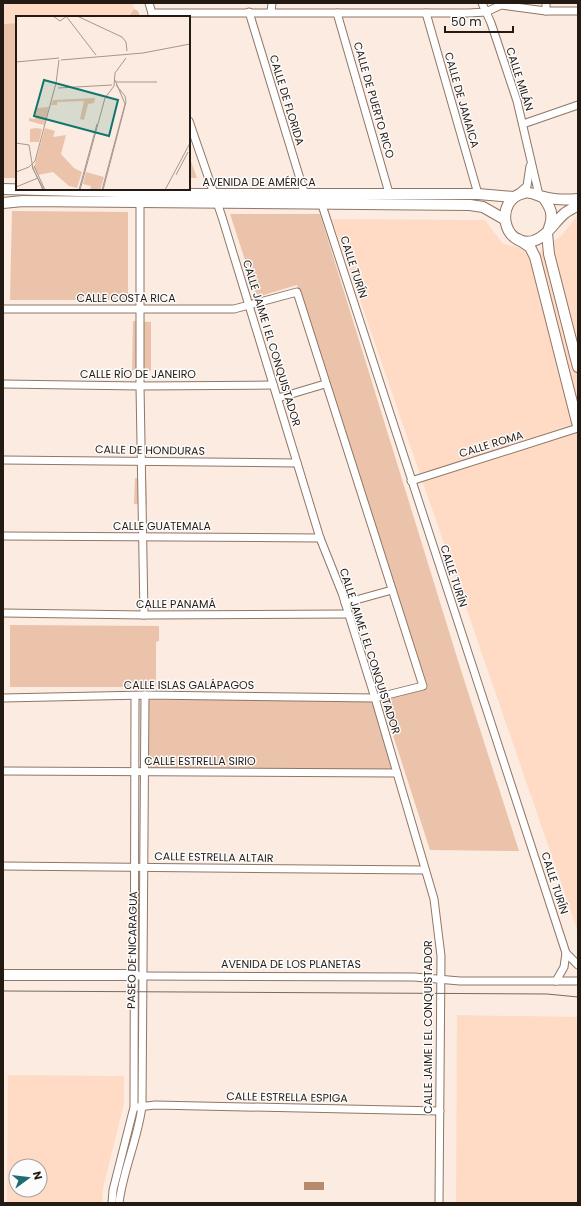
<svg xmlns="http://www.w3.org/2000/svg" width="581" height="1206" font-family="Poppins,sans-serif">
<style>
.built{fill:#ffdbc5;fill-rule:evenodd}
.green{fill:#ebc3aa}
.water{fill:#b78a6e}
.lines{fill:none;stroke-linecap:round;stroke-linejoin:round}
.street-casing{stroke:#907666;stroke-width:9}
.secondary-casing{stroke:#907666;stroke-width:12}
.street{stroke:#fff;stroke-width:7}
.secondary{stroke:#fff;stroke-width:10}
.tram{stroke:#776a62;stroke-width:1}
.labels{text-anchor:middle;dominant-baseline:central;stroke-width:3;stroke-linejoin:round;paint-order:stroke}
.street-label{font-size:11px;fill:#241a14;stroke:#fcfcfc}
.inset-road{fill:none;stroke:#a6978e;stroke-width:1}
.view{fill:#0f766e;fill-opacity:0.15;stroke:#0f766e;stroke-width:2}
.inset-edge{fill:none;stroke:#241a14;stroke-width:2}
</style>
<rect width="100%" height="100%" fill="#fcebe0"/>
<g class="built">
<path d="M3,3H133L134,9L131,15L98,17H17V23L3,24Z"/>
<path d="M578,215V932L332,219L485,220L503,244L540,252L562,235Z"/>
<path d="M457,1015L577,1017L578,1203H456Z"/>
<path d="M8,1075L124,1076V1104L103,1188L102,1203H7ZM16,1166H40V1190H16Z"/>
</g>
<g class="green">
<path d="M134,9L138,11L140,17H98L130,15Z"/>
<path d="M17,23V178H3V24Z"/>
<path d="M189,156L197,178H189Z"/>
<path d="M12,211L128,212V300H10Z"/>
<path d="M230,214H320L460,667L519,851L430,850L382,701L428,687L297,285L257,297Z"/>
<path d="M133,321L151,322V371L132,370Z"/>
<path d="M135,478H146L147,505L134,504Z"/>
<path d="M10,625L159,626V641L156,642V687H10Z"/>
<path d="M375,699L396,772L143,771L144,700Z"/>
</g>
<rect class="water" x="304" y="1182" width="20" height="8"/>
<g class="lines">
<defs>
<g id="street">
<path d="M149,3L153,17"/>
<path d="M482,3L491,23L517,101L539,195"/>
<path d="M546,11V3"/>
<path d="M249,12L305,195"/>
<path d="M271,12L272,3"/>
<path d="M152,13H469L486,12L501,5L546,11H578"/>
<path d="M337,13L389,193"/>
<path d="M426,13L478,194"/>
<path d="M189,121L222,217L320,538L342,593L375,698L434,899L441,956L439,1203"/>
<path d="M523,124L578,105"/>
<path d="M519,193L527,186L530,166"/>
<path d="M140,203V386L144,615"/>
<path d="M322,205L566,953L564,967L556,981"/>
<path d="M3,309H234L297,292L423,686L375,698L145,695L3,698"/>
<path d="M3,384L140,386L273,385"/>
<path d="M278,398L325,384"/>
<path d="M3,460L297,463"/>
<path d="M411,481L578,428"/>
<path d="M3,536L320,538"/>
<path d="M345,603L392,590"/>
<path d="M3,613L144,615L348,614"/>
<path d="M3,771L397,773"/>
<path d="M3,866L425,870"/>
<path d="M566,953L578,965"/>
<path d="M139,976L414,977L460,981H578"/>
<path d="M138,1107L155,1105L440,1111"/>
<path d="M112,1203L113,1190L134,1107L135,696"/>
<path d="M119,1203C123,1170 138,1139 142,1106L145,695"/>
</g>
<g id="secondary">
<path d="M3,189L195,194H478L514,197"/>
<path d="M543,197C551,208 554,215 549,228"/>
<path d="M578,199C567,200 555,200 544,197C537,196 532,191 524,193C494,199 502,248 533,241C547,237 554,222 565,213C569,210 574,208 578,205"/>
<path d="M3,203L23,201L470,205L483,207L504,219"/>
<path d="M547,233L549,254L578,367"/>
<path d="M518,239L530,247L535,257L578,426"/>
<path d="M3,975H135"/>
</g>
</defs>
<use href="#street" class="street-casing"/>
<use href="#secondary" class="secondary-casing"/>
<use href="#street" class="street"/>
<use href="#secondary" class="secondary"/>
<path class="tram" d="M3,991L547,994L578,997"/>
</g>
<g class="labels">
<g class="street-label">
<text transform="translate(520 79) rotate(72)">CALLE MILÁN</text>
<text transform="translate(287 100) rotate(73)">CALLE DE FLORIDA</text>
<text transform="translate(374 100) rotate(74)">CALLE DE PUERTO RICO</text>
<text transform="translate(462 100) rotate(74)">CALLE DE JAMAICA</text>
<text x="259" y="182">AVENIDA DE AMÉRICA</text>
<text transform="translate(354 267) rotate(72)">CALLE TURÍN</text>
<text x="126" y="298">CALLE COSTA RICA</text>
<text transform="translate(272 343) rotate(73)">CALLE JAIME I EL CONQUISTADOR</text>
<text x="138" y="374">CALLE RÍO DE JANEIRO</text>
<text transform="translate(491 444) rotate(-17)">CALLE ROMA</text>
<text transform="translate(150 450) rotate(1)">CALLE DE HONDURAS</text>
<text x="162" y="526">CALLE GUATEMALA</text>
<text transform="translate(454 576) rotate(72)">CALLE TURÍN</text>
<text x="176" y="604">CALLE PANAMÁ</text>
<text transform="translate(370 651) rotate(72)">CALLE JAIME I EL CONQUISTADOR</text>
<text x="189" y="685">CALLE ISLAS GALÁPAGOS</text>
<text x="200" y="761">CALLE ESTRELLA SIRIO</text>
<text transform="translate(214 857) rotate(1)">CALLE ESTRELLA ALTAIR</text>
<text transform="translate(555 883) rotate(72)">CALLE TURÍN</text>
<text transform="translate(132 950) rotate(-89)">PASEO DE NICARAGUA</text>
<text x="291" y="964">AVENIDA DE LOS PLANETAS</text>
<text transform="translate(428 1027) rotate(-90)">CALLE JAIME I EL CONQUISTADOR</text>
<text transform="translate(287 1097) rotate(1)">CALLE ESTRELLA ESPIGA</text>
</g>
</g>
<g transform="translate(16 16)">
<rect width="174" height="174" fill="#fcebe0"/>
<path d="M79,82L78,87L72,88L68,104L64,103L68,85L41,86V89H35L37,84ZM33,91L28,109L13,105V102L19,103L21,92ZM20,112L26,113L23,126H14V113ZM29,112L39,115L37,121L50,119L45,138L58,152L66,156L61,172L53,170L37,156L22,159L18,151ZM70,156L88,161L84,174H74L75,170L67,168Z" fill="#ebc3aa"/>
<path class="inset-road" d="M37,0L44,5L51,0M50,0L80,39M61,0L106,21L110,26L111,35M45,44L127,37L174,28M0,46L43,42M100,66H141M42,72L96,69M0,127L13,129L17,153L28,174M16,150L27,174M18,150L29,174M0,156L13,151L19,145L40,67L43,44M160,159L172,136M0,171L22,162M63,174L81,108M64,174L89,82L98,70L99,57L110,42M86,174L109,88L99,64M87,174L110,86L109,80L100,69M149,174L174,127"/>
<path class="view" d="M28,64L102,84L93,120L18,100Z"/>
<rect width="174" height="174" class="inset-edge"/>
</g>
<rect width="581" height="1206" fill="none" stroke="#241a14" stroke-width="8"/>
<g transform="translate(28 1178) rotate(75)"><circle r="19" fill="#fcfcfc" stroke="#a6a29f"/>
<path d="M0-3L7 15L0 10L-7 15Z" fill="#216c73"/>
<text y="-6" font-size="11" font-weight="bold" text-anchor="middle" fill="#241a14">N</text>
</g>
<path d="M445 26v6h68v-6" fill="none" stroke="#241a14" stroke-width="2"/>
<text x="451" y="26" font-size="12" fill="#241a14" stroke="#fcfcfc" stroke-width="3" paint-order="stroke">50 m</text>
</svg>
